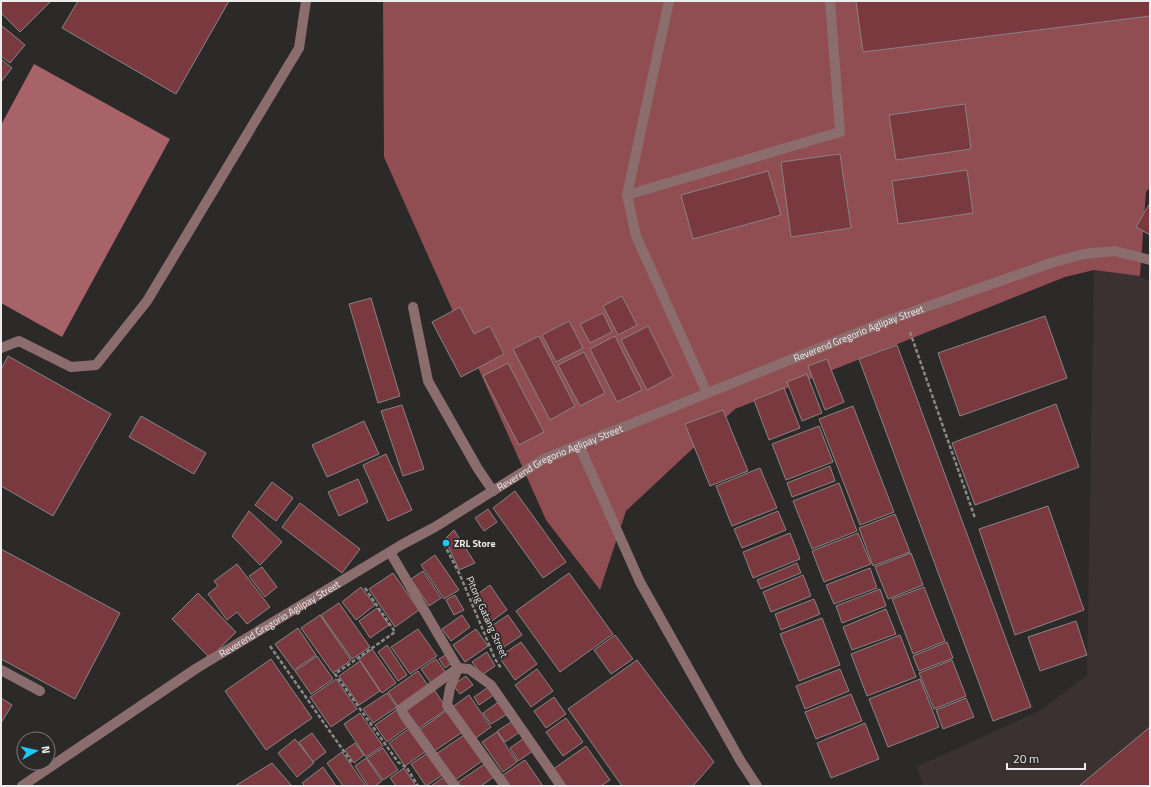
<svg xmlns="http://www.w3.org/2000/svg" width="1151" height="787" font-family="'Titillium Web',sans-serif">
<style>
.built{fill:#3b3131}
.forest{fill:#904d52}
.water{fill:#a86368}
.building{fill:#79393f;stroke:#888484}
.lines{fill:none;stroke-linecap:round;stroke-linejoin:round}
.path{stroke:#8b8888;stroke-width:2.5;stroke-dasharray:4 2;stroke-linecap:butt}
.minor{stroke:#8c6d6e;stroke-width:10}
.poi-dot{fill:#20c9fd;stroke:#2c2929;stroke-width:1.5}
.labels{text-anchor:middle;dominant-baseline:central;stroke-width:3.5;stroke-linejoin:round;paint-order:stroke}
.street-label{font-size:10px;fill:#edebeb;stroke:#2c2929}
.poi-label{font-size:10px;font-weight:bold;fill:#edebeb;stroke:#2c2929;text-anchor:start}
</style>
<rect width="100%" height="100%" fill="#2c2929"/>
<path class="built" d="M1094,270L1140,276L1150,281V786H924L916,767L1041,710L1087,675Z"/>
<path class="forest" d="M383,1H1150V187L1146,192L1140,276L1094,270L1065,277L735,409L626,511L600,590L546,520L384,157Z"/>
<path class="water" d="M34,64L170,139L62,337L1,303V125Z"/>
<g class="building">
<path d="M1,1H51L20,32L1,13Z"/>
<path d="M78,1H229L176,94L62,28Z"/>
<path d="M856,1H1150V16L863,52Z"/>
<path d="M1,25L25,45L10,63L1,56Z"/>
<path d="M1,59L12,68L1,82Z"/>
<path d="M965,104L971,149L896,160L889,115Z"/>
<path d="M840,154L851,228L791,237L781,162Z"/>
<path d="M967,170L973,213L898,224L892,181Z"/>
<path d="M768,171L781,215L693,239L681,195Z"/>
<path d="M1150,203V235L1136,227Z"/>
<path d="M622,296L637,325L618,335L603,306Z"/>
<path d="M371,298L400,396L378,403L349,304Z"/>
<path d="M460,307L474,334L490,326L504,354L461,377L432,322Z"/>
<path d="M603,313L612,332L590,343L580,324Z"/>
<path d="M1045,316L1067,378L960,416L938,353Z"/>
<path d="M569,321L583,348L556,362L542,335Z"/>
<path d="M648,326L673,376L647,390L621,340Z"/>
<path d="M539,336L575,406L550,420L513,349Z"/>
<path d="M615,336L642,390L617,402L590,349Z"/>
<path d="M897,345L1031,707L993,721L859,359Z"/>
<path d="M584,352L605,393L580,406L558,365Z"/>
<path d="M8,356L111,414L53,516L1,486V369Z"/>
<path d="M827,359L844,402L825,410L808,366Z"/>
<path d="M508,363L544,432L519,445L483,376Z"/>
<path d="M807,374L822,413L802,421L787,382Z"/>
<path d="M784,388L800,428L769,440L754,400Z"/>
<path d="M1056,404L1079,467L975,505L952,443Z"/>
<path d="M402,405L424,469L403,476L381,411Z"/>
<path d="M853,406L894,512L860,525L819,419Z"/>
<path d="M723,410L748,471L710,486L685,424Z"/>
<path d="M141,416L206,453L194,474L129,437Z"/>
<path d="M364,421L379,454L327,477L312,445Z"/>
<path d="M819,426L833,462L786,480L772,444Z"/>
<path d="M386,454L412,510L388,521L363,465Z"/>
<path d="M830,466L835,481L792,497L787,483Z"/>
<path d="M760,468L777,508L732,526L716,486Z"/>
<path d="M358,479L368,502L339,516L328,492Z"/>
<path d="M272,482L293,498L276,521L255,505Z"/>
<path d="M839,483L857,531L812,549L793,501Z"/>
<path d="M515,491L566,562L543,578L493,508Z"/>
<path d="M300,503L360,549L342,573L282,527Z"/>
<path d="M1048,506L1084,610L1015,635L979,529Z"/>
<path d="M488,509L497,522L484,531L475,518Z"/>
<path d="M249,511L282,542L260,565L232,536Z"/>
<path d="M778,511L786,530L742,548L734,529Z"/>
<path d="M895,514L910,552L873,566L859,528Z"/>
<path d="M454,530L475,563L459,570L445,539Z"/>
<path d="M790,533L800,559L753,578L743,552Z"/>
<path d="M858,533L871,564L824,582L812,551Z"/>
<path d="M1,549L120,613L75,699L1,659Z"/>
<path d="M911,553L923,585L888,599L875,567Z"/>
<path d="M435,555L459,590L444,599L421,565Z"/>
<path d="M797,563L801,573L761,589L757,580Z"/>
<path d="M237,564L270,607L247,624L237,612L227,620L208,594L218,586L214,581Z"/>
<path d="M262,567L277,587L265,597L249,576Z"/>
<path d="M870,568L877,588L834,604L826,585Z"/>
<path d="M423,571L441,598L429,606L411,579Z"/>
<path d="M393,573L419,610L395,627L369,589Z"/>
<path d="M569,573L613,634L560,672L516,611Z"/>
<path d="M803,575L811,596L771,612L763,592Z"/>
<path d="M490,585L507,610L489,623L472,598Z"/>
<path d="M361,587L375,605L356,620L342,602Z"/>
<path d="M924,587L945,641L913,654L892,599Z"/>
<path d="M880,589L886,606L842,623L836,606Z"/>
<path d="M198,593L236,632L210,658L172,619Z"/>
<path d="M455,595L464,610L454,615L446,600Z"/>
<path d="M814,599L820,614L781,630L775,614Z"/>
<path d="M339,603L370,647L352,659L321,615Z"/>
<path d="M377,608L389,625L370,638L359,621Z"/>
<path d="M886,609L896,634L852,650L843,627Z"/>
<path d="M320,615L351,660L333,673L301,628Z"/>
<path d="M462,615L470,627L451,641L442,629Z"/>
<path d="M508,615L522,635L504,647L490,627Z"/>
<path d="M822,618L840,665L799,681L780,634Z"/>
<path d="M1076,621L1087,655L1040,671L1028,637Z"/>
<path d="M298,628L316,655L294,670L275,644Z"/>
<path d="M418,629L437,656L410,674L391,647Z"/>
<path d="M476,629L488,646L465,662L453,645Z"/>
<path d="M615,635L633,659L611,674L594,650Z"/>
<path d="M900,635L916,677L867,696L851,654Z"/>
<path d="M521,642L537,664L515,680L499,657Z"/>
<path d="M947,642L953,658L919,671L913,656Z"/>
<path d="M387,645L407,675L398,681L378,652Z"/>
<path d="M372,649L396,683L382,693L359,659Z"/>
<path d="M487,652L495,666L482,675L472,662Z"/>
<path d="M447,654L453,662L445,668L439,659Z"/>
<path d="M317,656L333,679L311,694L295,671Z"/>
<path d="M271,659L312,718L266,750L225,691Z"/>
<path d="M436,659L446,673L431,683L421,669Z"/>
<path d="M637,660L714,762L693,786H622L568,709Z"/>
<path d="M952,660L966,696L934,709L919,673Z"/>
<path d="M360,661L380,691L359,705L339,676Z"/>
<path d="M537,669L553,691L531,707L515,685Z"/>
<path d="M840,669L849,691L805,709L796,686Z"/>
<path d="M418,671L429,687L399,708L388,692Z"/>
<path d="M466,676L473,685L460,694L453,685Z"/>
<path d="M336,679L357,709L331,727L310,697Z"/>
<path d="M920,679L939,727L888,747L869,699Z"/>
<path d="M490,686L495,694L479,705L474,697Z"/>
<path d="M433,688L447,709L416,730L402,709Z"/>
<path d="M387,693L397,707L373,723L363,709Z"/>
<path d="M851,694L862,721L816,739L805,712Z"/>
<path d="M469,695L491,727L473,740L451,708Z"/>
<path d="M554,697L566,714L546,728L534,711Z"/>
<path d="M1,698L12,705L1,723Z"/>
<path d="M966,698L974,717L943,729L936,710Z"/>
<path d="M500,701L509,713L491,724L483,713Z"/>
<path d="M398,709L409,726L387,742L375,725Z"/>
<path d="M449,709L464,731L433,752L418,731Z"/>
<path d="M360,713L383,746L366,757L344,724Z"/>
<path d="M566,718L583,742L563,756L546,732Z"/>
<path d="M513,721L520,732L505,742L497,731Z"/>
<path d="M865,723L879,759L831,778L817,743Z"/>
<path d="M1150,727V786H1079Z"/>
<path d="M410,728L426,751L405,766L389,743Z"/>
<path d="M497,732L517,762L503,772L482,742Z"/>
<path d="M312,733L326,752L313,762L299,742Z"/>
<path d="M467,733L485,759L455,780L436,754Z"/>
<path d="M524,738L533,751L518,761L510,748Z"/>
<path d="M295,739L314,763L297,777L278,753Z"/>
<path d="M355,743L364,755L354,763L345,750Z"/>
<path d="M586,746L610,780L601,786H563L552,770Z"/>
<path d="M383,748L398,770L383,780L367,758Z"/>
<path d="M342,752L366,786H343L327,763Z"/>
<path d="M429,752L444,774L426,786L411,764Z"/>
<path d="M366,758L382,781L375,786H368L355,766Z"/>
<path d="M525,760L543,786H506L500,777Z"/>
<path d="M272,763L292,786H235Z"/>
<path d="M486,763L495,776L481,786H460L458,782Z"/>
<path d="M323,767L336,786H305L302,783Z"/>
<path d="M404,768L416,786H396L390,778Z"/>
<path d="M445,776L452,786H431Z"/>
</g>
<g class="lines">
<g class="path">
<path d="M910,332L975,518"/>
<path d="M444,544L460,575L495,659L501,668"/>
<path d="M365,588L395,632L335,674L398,762L407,768L418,786"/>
<path d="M270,646L352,763"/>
</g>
<g class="minor">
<path d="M669,1L627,195L636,236L707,393"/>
<path d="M627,195L840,132L830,1"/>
<path d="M413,307L428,381L478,469L493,491"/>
<path d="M1,348L19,341L71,367L96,365L147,301L299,48L306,1"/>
<path d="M579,445L640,582L740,760L757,786"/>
<path d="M390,552L458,668L450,688L447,705L505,786"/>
<path d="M1,670L40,691"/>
<path id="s1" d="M22,786L197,668L403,544L435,527L544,459L889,320L1054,262L1084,254L1115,251L1150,260"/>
<path d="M455,786L404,715L401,709L458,668L469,669L491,685L561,786"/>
</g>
</g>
<circle class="poi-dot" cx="446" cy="543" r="4"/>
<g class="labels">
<g class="street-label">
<text stroke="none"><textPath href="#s1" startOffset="955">Reverend Gregorio Aglipay Street</textPath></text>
<text stroke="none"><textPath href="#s1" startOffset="631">Reverend Gregorio Aglipay Street</textPath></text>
<text transform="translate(487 617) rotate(66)">Pitong Gatang Street</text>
<text stroke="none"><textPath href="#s1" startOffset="307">Reverend Gregorio Aglipay Street</textPath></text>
</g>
<g class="poi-label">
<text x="454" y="543">ZRL Store</text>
</g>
</g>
<rect width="1151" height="787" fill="none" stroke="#edebeb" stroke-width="4"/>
<g transform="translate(36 751) rotate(82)"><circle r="19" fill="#2c2929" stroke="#797777"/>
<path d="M0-3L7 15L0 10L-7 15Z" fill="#20c9fd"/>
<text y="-6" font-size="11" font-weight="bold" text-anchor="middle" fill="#edebeb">N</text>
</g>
<path d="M1007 763v6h78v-6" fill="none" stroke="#edebeb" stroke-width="2"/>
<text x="1013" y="763" font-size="12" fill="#edebeb" stroke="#2c2929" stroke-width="3" paint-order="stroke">20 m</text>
</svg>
